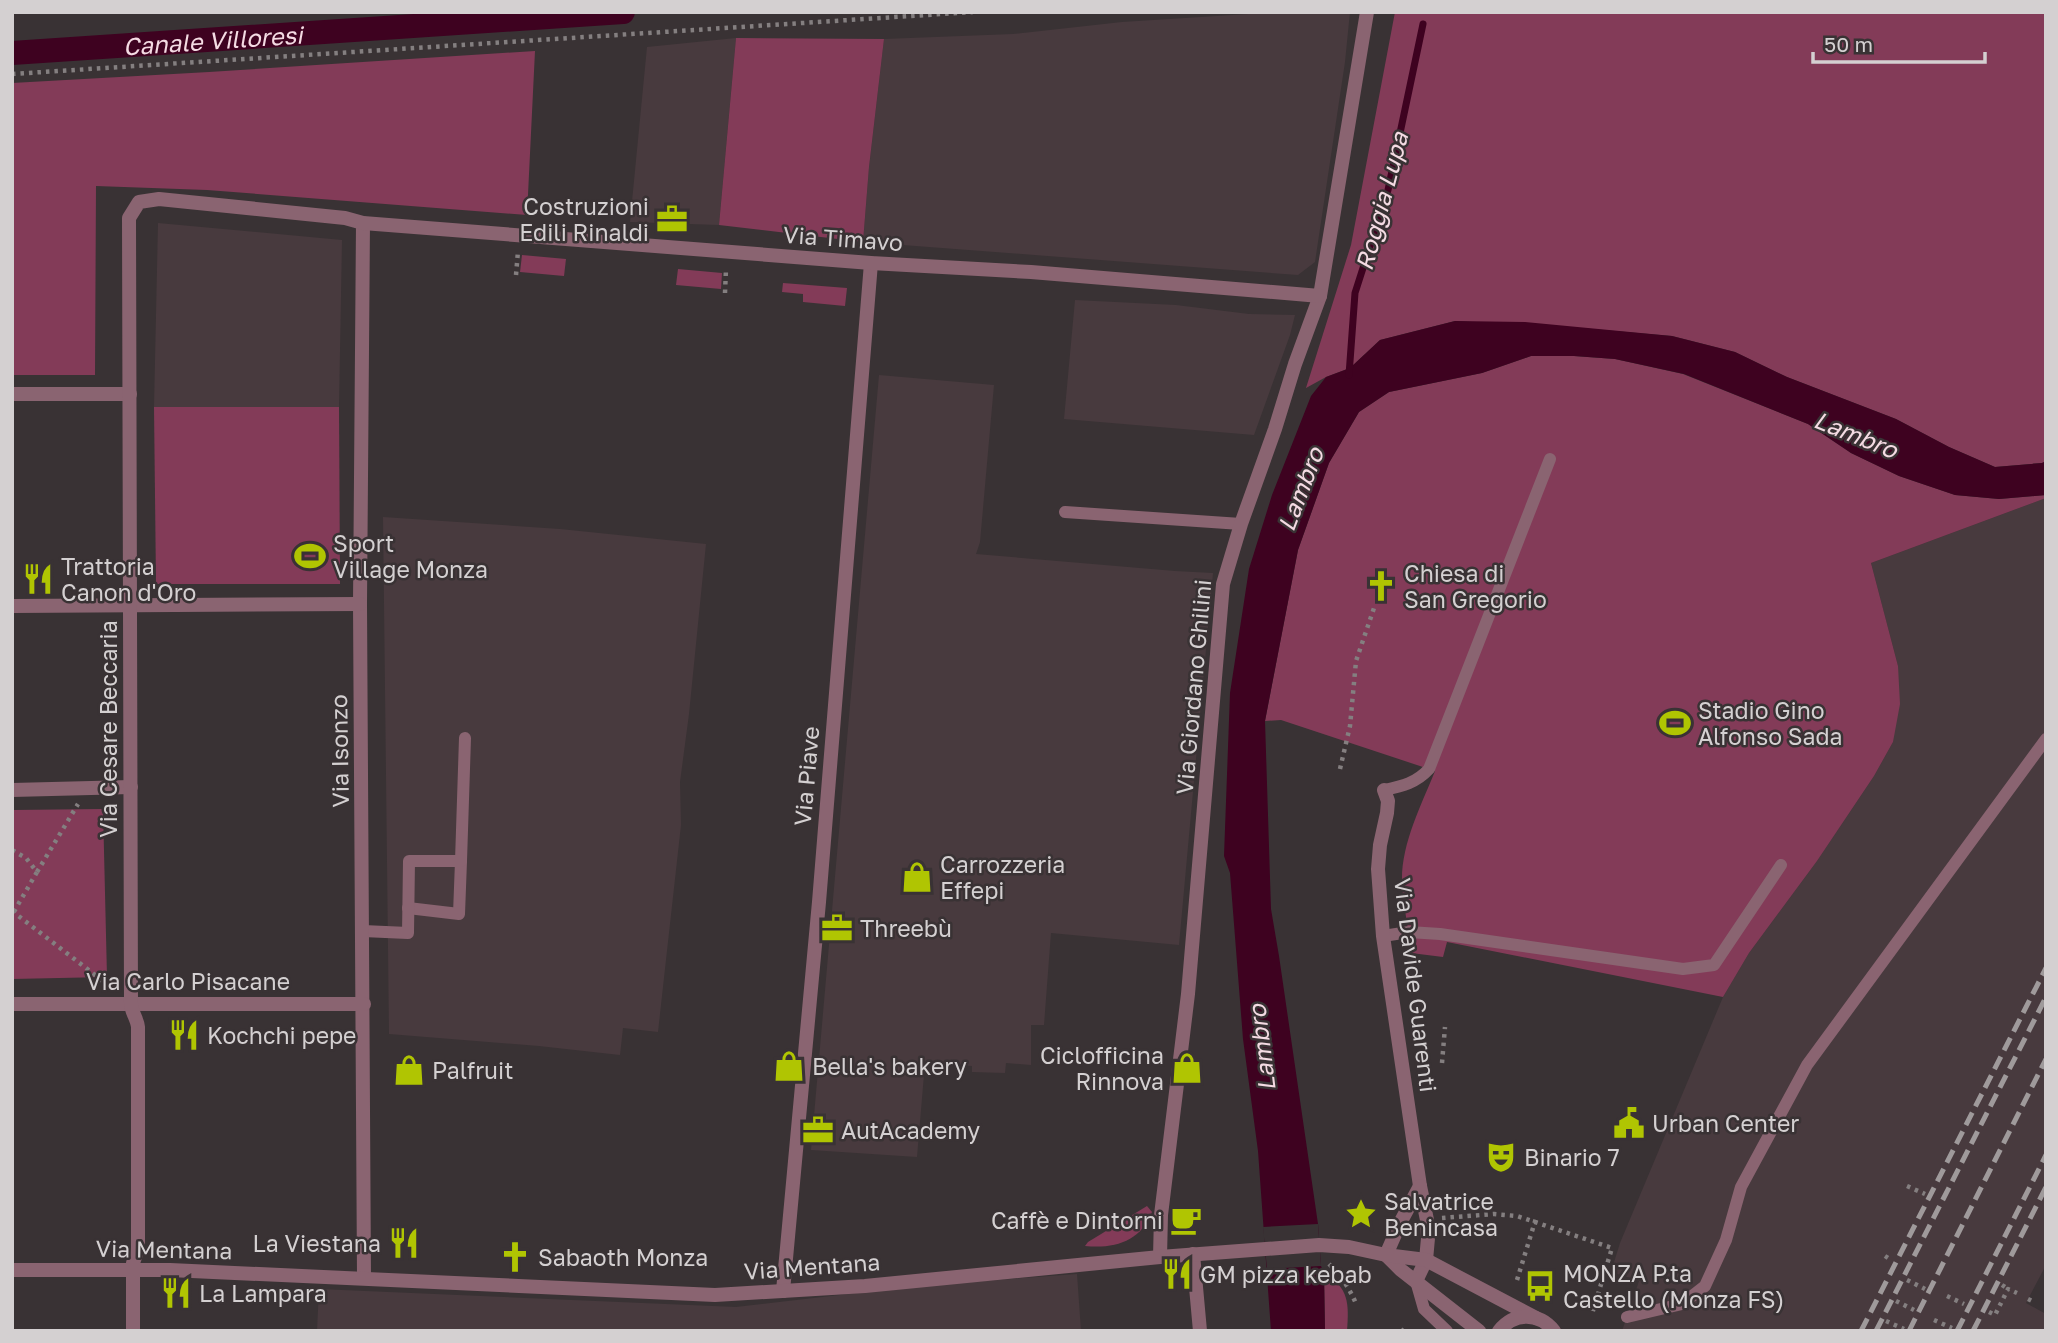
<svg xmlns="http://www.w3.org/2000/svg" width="2058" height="1343" font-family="'Golos Text',sans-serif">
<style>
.built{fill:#483a3e}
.green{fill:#833b58}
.water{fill:#3e0220}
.pier{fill:#393234}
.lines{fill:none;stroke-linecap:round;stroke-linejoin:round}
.stream{stroke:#3e0220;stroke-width:7}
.canal{stroke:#3e0220;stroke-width:24}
.path{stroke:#847f80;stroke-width:4.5;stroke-dasharray:3.5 5;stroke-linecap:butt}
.service{stroke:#8a6471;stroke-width:12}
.minor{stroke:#8a6471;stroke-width:14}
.tertiary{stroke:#8a6471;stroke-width:14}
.rail{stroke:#9f9a9b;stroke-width:5;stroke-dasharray:14 7;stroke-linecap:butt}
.labels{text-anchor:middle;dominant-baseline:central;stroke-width:5;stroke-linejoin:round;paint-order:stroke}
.poi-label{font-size:23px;fill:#d4d0d1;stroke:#393234;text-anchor:start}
.street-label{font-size:23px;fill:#d4d0d1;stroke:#393234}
.water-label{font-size:24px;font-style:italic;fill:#f4dbe3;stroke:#393234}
</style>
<rect width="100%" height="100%" fill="#393234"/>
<g class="built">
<path d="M1279,12H1350L1345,62L1315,262L1298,275L863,242L869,167L884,39L1013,34L1122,22Z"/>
<path d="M736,38L719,225L630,222L647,47Z"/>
<path d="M158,223L342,240L339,407H154Z"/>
<path d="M1075,300L1176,305L1249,314L1295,315L1290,335L1254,435L1064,419Z"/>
<path d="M879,375L994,385L980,542L976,554L1175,571L1213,573L1179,945L1051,933L1044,1025H1031V1065L1006,1063L1005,1073L972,1072V1066L925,1063L917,1157L811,1150Z"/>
<path d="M2046,498V1265L2026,1303L2046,1314V1331H1622L1639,1281L1611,1272L1620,1243L1723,997L1749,953L1817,861L1874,776L1893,742L1898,666L1871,563Z"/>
<path d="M383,517L560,529L706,544L689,714L680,782L681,825L658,1032L623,1028L620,1055L539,1046L389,1034Z"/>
<path d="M1077,1274L1081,1331H317L319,1289L736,1307L917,1286Z"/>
</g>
<g class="green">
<path d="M1395,12H2046V461L2042,463L1995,467L1949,447L1896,419L1787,377L1735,352L1672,336L1592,329L1455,321L1380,340L1350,368L1326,377L1306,388L1351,245Z"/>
<path d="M736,38L884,39L869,167L863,242L719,225Z"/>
<path d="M535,51L527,215L207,190L96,186L95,375H12V83L209,72Z"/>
<path d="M522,255L566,259L564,276L520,272Z"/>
<path d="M678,269L722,273L721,289L676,285Z"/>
<path d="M783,283L847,288L845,306L803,302V294L782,292Z"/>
<path d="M1531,356H1574L1615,359L1683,374L1808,424L1851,453L1899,476L1955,495L1999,499L2046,495V498L1871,563L1898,666L1900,704L1893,742L1874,776L1817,861L1749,953L1723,997L1447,942L1443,957L1411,953C1409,929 1403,905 1402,882C1401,844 1421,806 1435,771L1281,720L1265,721L1298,550L1329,463L1359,412L1389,392L1482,373Z"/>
<path d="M154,407H339L340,584H156Z"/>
<path d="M103,809L107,977L12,979V810Z"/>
<path d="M1147,1206L1152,1212C1141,1241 1115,1249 1085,1246L1088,1242Z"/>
<path d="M1324,1273C1349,1288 1349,1303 1347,1331H1325Z"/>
</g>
<path class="water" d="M1455,321L1525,322L1672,336L1735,352L1787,377L1896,419L1949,447L1995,467L2042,463L2046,461V495L1999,499L1955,495L1899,476L1851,453L1808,424L1684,374L1615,359L1574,356H1531L1482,373L1389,392L1359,412L1329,463L1298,550L1265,721L1271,909L1279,956L1318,1224L1321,1266L1324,1273L1325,1331H1271L1258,1151L1243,1039L1230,873L1224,856L1230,693L1249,569L1272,495L1311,396L1326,377L1350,368L1380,340Z"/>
<path class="pier" d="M1318,1224L1321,1266L1267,1269L1263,1227Z"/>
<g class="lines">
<path class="stream" d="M1349,375L1355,293L1388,190L1423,24"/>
<path class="canal" id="s1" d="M12,53L623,12"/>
<g class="path">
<path d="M12,74L973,12"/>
<path d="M516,275L518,251"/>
<path d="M725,293L726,269"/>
<path d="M1340,769L1350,726L1356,661L1374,608"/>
<path d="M12,850L26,858L37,872L12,915"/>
<path d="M37,872L78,804"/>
<path d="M12,911L108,985"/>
<path d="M1442,1063L1445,1027"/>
<path d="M1907,1186L1925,1194"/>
<path d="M1442,1218L1494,1214L1517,1216L1612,1248L1592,1314"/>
<path d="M1885,1256L1891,1260"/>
<path d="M1329,1264C1342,1277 1350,1289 1357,1306"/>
<path d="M1517,1280L1537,1215"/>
<path d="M1907,1280L1925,1289"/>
<path d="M2002,1285L2008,1289"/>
<path d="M1947,1296L1964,1304"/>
<path d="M2028,1299L2032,1301"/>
<path d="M1896,1301L1914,1310"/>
<path d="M1989,1312L1995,1315L2008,1289L2017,1293"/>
<path d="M1934,1320L1952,1328"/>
<path d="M1886,1321L1904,1329"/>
<path d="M1401,1329L1403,1331"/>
</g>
<g class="service">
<path d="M1065,512L1241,524"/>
<path d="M1384,790C1403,786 1416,783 1429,769L1550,459"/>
<path d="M408,908L459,914L461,861"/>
<path d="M363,931L408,933L409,861H461L465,738"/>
<path d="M1383,936L1409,932L1440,934L1683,969L1714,965L1781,865"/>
<path d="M1416,1281L1424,1309L1447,1331"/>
<path d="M1627,1317L1682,1304L1705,1286L1726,1240L1741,1187L1807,1065L2046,739"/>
</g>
<g class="minor">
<path d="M363,223L360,604L364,1278"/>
<path d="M12,394H130"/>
<path d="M12,606L360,604"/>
<path d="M12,790L131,787"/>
<path d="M1384,790L1388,801L1387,813L1380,845L1378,869L1383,936L1420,1186L1427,1220L1428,1238L1426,1260L1416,1281"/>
<path d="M12,1004H364"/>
<path d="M1193,1254L1200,1331"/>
<path d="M1386,1255L1400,1223L1420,1186"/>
<path d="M1160,1257L1161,1215L1188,994L1223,584L1241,524L1275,429L1295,364L1320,296L1367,12"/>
<path d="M783,1291L819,902L871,263"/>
<path d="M133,1331V1263L138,1249V1027C137,1018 131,1012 131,1003L129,218L139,202L159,199L345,218L363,223L871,263L1031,272L1320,296"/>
</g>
<g class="tertiary">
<path d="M1386,1255L1401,1270L1479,1331"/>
<path d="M12,1270H170L715,1295L865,1286L1160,1257L1319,1245L1349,1247L1386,1255L1426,1260L1536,1318"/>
<path d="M1499,1331C1514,1312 1539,1312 1554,1331"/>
</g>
<g class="rail">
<path d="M1861,1331L2046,968"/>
<path d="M1876,1331L2046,997"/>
<path d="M1909,1331L2046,1059"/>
<path d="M1957,1331L2046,1155"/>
<path d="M1973,1331L2046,1187"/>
</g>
</g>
<defs>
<symbol id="office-bare" viewBox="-9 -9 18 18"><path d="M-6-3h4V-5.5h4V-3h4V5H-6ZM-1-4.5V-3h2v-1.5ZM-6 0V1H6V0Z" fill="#b0c502" stroke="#393234" stroke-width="2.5" paint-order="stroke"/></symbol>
<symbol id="stadium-bare" viewBox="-9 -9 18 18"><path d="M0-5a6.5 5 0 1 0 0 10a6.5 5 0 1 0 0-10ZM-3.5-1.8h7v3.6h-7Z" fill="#b0c502" stroke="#393234" stroke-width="2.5" paint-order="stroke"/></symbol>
<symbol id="restaurant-bare" viewBox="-9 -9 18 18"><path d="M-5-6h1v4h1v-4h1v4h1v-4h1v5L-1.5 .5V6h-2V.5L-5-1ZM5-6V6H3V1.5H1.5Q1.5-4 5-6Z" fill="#b0c502" stroke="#393234" stroke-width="2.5" paint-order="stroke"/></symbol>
<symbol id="church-bare" viewBox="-9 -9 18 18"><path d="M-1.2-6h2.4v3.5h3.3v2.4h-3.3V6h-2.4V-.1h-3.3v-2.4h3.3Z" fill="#b0c502" stroke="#393234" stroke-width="2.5" paint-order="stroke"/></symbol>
<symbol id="shop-bare" viewBox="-9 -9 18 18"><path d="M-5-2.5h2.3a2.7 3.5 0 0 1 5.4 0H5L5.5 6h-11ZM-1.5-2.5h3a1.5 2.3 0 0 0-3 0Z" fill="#b0c502" stroke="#393234" stroke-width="2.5" paint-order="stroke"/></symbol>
<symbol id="civic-bare" viewBox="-9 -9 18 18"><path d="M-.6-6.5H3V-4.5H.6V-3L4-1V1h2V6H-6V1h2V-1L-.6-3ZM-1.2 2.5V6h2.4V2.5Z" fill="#b0c502" stroke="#393234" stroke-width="2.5" paint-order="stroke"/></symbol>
<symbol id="theatre-bare" viewBox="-9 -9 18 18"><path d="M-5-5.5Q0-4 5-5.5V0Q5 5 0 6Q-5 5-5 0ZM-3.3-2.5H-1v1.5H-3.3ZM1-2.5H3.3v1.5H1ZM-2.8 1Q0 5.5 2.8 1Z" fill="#b0c502" stroke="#393234" stroke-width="2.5" paint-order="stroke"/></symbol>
<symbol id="sight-bare" viewBox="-9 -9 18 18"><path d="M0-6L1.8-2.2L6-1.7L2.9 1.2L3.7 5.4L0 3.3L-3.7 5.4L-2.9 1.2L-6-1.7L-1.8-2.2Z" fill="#b0c502" stroke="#393234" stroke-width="2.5" paint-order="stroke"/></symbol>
<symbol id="cafe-bare" viewBox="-9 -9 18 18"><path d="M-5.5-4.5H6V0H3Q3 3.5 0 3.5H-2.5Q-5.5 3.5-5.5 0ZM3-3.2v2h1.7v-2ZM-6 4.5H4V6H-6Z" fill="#b0c502" stroke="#393234" stroke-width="2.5" paint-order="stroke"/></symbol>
<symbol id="bus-bare" viewBox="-9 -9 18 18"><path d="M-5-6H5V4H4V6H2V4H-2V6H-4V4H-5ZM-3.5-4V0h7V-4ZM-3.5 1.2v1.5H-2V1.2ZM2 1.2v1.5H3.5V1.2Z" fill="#b0c502" stroke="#393234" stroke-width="2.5" paint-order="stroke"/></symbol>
</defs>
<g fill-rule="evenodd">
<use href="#office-bare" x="650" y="197" width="44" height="44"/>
<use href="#stadium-bare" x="288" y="534" width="44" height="44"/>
<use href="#restaurant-bare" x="16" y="557" width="44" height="44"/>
<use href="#church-bare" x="1359" y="564" width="44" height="44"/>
<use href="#stadium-bare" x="1653" y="701" width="44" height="44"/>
<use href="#shop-bare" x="895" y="855" width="44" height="44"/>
<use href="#office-bare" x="815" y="906" width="44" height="44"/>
<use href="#restaurant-bare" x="162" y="1013" width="44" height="44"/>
<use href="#shop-bare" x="767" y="1044" width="44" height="44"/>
<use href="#shop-bare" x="1165" y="1046" width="44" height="44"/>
<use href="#shop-bare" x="387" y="1048" width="44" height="44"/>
<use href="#civic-bare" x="1607" y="1101" width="44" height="44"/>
<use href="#office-bare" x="796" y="1108" width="44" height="44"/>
<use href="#theatre-bare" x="1479" y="1135" width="44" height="44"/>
<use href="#sight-bare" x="1339" y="1192" width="44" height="44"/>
<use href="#cafe-bare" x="1164" y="1198" width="44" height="44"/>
<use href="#restaurant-bare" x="382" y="1221" width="44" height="44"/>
<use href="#church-bare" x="493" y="1235" width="44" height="44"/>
<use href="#restaurant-bare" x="1155" y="1252" width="44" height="44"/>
<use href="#bus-bare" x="1518" y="1264" width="44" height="44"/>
<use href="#restaurant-bare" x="154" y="1271" width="44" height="44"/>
</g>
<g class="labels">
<g class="poi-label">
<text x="649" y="206" text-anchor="end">Costruzioni<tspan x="649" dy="26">Edili Rinaldi</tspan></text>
<text x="333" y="543">Sport<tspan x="333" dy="26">Village Monza</tspan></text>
<text x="61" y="566">Trattoria<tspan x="61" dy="26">Canon d'Oro</tspan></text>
<text x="1404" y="573">Chiesa di<tspan x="1404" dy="26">San Gregorio</tspan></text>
<text x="1698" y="710">Stadio Gino<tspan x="1698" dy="26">Alfonso Sada</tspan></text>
<text x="940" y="864">Carrozzeria<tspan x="940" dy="26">Effepi</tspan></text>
<text x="860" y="928">Threebù</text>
<text x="207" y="1035">Kochchi pepe</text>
<text x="1164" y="1055" text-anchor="end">Ciclofficina<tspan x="1164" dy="26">Rinnova</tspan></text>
<text x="812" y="1066">Bella's bakery</text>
<text x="432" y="1070">Palfruit</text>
<text x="1652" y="1123">Urban Center</text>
<text x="841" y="1130">AutAcademy</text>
<text x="1524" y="1157">Binario 7</text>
<text x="1384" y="1201">Salvatrice<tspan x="1384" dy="26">Benincasa</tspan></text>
<text x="1163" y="1220" text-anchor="end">Caffè e Dintorni</text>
<text x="381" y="1243" text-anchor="end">La Viestana</text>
<text x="538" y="1257">Sabaoth Monza</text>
<text x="1563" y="1273">MONZA P.ta<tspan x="1563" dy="26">Castello (Monza FS)</tspan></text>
<text x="1200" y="1274">GM pizza kebab</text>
<text x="199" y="1293">La Lampara</text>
</g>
<g class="street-label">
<text transform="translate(843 238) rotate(4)">Via Timavo</text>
<text transform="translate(1193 687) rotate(-85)">Via Giordano Ghilini</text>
<text transform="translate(108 729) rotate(-90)">Via Cesare Beccaria</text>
<text transform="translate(339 751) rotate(-91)">Via Isonzo</text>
<text transform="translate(806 776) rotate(-85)">Via Piave</text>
<text x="188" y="981">Via Carlo Pisacane</text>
<text transform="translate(1416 985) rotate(83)">Via Davide Guarenti</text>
<text transform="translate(164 1249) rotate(1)">Via Mentana</text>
<text transform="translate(812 1266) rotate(-4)">Via Mentana</text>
</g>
<g class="water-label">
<text stroke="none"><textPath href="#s1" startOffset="201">Canale Villoresi</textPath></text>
<text transform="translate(1381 201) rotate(-75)">Roggia Lupa</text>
<text transform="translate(1856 434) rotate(22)">Lambro</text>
<text transform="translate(1300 489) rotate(-69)">Lambro</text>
<text transform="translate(1261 1048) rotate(-97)">Lambro</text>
</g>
</g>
<rect width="2058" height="1343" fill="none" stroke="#d4d0d1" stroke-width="28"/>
<path d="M1813 52v10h172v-10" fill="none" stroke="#d4d0d1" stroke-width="3.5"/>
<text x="1824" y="52" font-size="21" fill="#d4d0d1" stroke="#393234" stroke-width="5" paint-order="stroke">50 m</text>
</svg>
